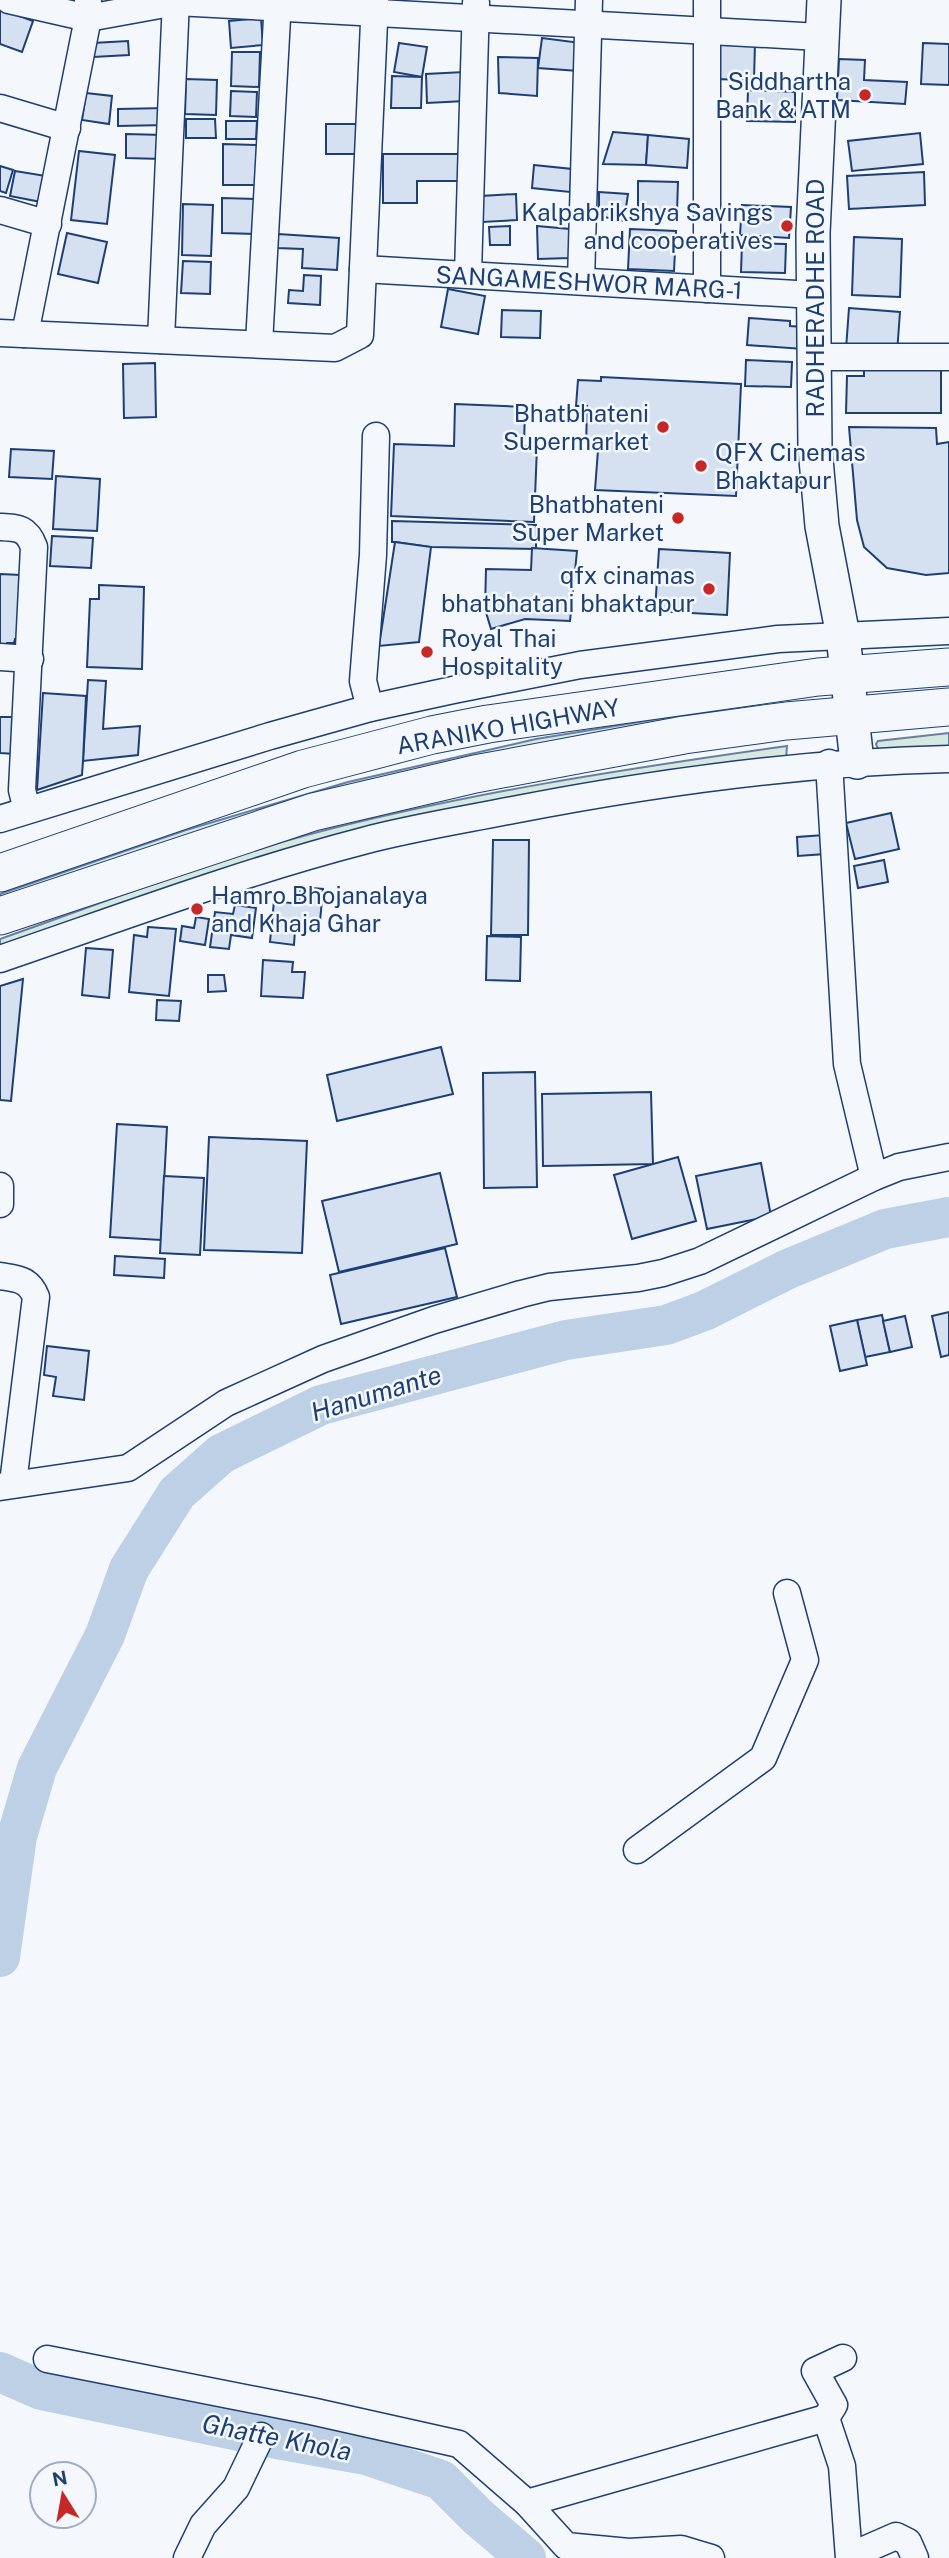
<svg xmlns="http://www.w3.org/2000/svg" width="949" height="2558" font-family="'Public Sans',sans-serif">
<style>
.green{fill:#d7e8df;stroke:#687fa3;stroke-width:2}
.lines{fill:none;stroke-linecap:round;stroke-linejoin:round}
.river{stroke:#bed0e5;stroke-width:40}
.building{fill:#d5e0f0;stroke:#1d3f73;stroke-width:2}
.minor-casing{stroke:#1d3f73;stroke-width:29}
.major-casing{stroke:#1d3f73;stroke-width:36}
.highway-casing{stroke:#1d3f73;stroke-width:39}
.minor{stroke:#f4f7fb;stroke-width:26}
.major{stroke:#f4f7fb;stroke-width:33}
.highway{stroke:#f4f7fb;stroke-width:37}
.poi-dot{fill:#c62828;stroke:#f4f7fb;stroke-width:2.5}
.labels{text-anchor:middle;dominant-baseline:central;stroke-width:5;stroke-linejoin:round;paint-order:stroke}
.poi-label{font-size:24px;fill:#1d3f73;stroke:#f4f7fb;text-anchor:end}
.street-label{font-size:24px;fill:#1d3f73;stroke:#f4f7fb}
.water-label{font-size:26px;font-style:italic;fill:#1d3f73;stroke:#f4f7fb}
</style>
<rect width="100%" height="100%" fill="#f4f7fb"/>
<g class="green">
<path d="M819,702L656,730L0,906V894L186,830L348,782L536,739L682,715Z"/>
<path d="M949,733V748L878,749L876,744L878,741Z"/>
<path d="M787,746L786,759L609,783L0,947V939C102,903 203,863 307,835C465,793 625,769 787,746Z"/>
</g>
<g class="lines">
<g class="river">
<path d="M0,1957L17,1836L37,1768L105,1635L129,1569L177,1493L221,1454L321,1405L566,1340L666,1325L704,1311L788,1269L885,1229L949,1217"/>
<path d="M0,2372L41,2390L277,2439L366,2455L441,2480L478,2517L526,2558"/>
</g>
</g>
<g class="building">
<path d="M0,9L33,21L22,52L0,44Z"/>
<path d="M261,18L263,45L231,48L229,21Z"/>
<path d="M542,38L581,43L578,71L538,68Z"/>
<path d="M128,41L129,55L93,57V43Z"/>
<path d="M712,41L755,43L754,80L711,79Z"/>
<path d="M399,43L427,47L422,77L394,72Z"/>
<path d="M923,43L949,44V85L921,84Z"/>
<path d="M232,52H260L259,87L231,86Z"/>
<path d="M498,57L538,58L537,96L499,93Z"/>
<path d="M839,59L865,60L864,80L907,82L905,104L837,100Z"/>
<path d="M464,72L465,101L427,103L426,74Z"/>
<path d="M392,76L422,77L421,108H391Z"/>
<path d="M186,79L217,80L216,115L185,114Z"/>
<path d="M748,90L795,92V122L747,121Z"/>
<path d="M231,91L257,92L256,117L230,116Z"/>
<path d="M86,93L112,96L109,124L82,120Z"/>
<path d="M166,108V125L118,126V109Z"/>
<path d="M186,119H215L216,138H186Z"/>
<path d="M226,121H257L256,139H226Z"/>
<path d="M326,124H366L367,154H326Z"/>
<path d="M613,132L648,135L646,165L603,164Z"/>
<path d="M920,133L923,164L852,171L848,141Z"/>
<path d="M126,134L163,135L162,159L126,158Z"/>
<path d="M648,135L689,139L687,168L646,165Z"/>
<path d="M223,144L257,145L256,185H223Z"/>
<path d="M79,151L115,155L107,224L71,220Z"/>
<path d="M383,154H463V181H417V203H383Z"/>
<path d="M534,165L572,169L570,192L532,188Z"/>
<path d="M0,166L13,170L6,193L0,191Z"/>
<path d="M15,171L46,176L41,202L10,196Z"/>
<path d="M924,172L925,205L849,209L847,176Z"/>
<path d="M638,181L678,182L677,212H638Z"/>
<path d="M599,192L628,194L624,221L599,216Z"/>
<path d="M516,194L517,220L482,222L481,196Z"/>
<path d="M222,198L256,199V234L222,233Z"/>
<path d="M183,204L213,205L211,256L182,255Z"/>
<path d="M742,205L791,207L789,238L740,235Z"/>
<path d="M510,226V245H490L489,227Z"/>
<path d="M537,226L570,229V258L538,259Z"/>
<path d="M630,229L676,231L674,271L628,269Z"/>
<path d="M67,233L107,242L98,283L58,274Z"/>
<path d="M278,234L339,238L337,270L302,268L303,249L277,248Z"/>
<path d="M854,237L902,239L900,297L852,295Z"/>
<path d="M742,243L786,244L785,273L741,272Z"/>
<path d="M183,261L211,262L210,294L181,293Z"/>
<path d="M304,275L321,276L320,305L288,303L289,290L303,291Z"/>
<path d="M448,289L485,296L478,334L441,327Z"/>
<path d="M849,308L900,312L897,353L846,349Z"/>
<path d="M502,310L541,311L540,338L501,337Z"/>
<path d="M749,318L790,321V326L804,327L803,349L747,345Z"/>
<path d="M746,360L792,362L791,387L745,386Z"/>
<path d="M864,362H941V413H846L847,376H864Z"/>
<path d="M155,363L156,417L124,418L123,364Z"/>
<path d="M601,377L741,384L736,496L595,490L598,450L586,449L587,406H576L578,380L601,381Z"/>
<path d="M455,404L525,407L524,446L537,447L534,522L391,516L394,444L454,446Z"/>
<path d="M849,427L936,428L937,444L949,442V573L926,575L887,568L864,547L857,520Z"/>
<path d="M11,449L54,451L52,479L9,477Z"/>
<path d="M56,476L100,479L97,531L53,529Z"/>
<path d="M392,521L536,525V549L431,547L395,542H392Z"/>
<path d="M52,536L93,538L91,568L50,566Z"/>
<path d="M395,542L431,547L419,642L379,646Z"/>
<path d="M532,548L577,551L570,621L525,619L491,629L485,609L486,569L531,570Z"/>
<path d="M659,549L730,553L727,615L655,611Z"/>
<path d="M0,574L21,575L19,639H15L14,643H7L6,648H0Z"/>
<path d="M99,585L144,587L142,669L87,667L90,599H99Z"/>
<path d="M88,680L106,681L103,729L140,726L138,755L83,761Z"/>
<path d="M43,693L86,696L83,761L82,775L37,790Z"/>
<path d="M0,717H15V754L0,753Z"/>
<path d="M891,813L899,849L855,859L846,823Z"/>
<path d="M824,835L825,854L798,856L797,837Z"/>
<path d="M493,840H529L528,935H491Z"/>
<path d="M884,860L888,882L858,888L854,866Z"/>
<path d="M300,887L323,889L319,932L295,930L294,945L270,942L274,901L299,904Z"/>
<path d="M235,905L256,908L252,938L231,935L229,949L210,947L215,912L233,914Z"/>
<path d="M196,917L209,919L205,945L180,941L182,926L194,928Z"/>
<path d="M148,927L176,929L169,996L129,992L134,935L147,937Z"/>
<path d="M487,936L521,937L520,981L486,980Z"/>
<path d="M86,948L113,950L109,998L82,995Z"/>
<path d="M263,960L293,962L292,972H305L303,998L261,996Z"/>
<path d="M208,975H224L226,991L208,992Z"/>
<path d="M23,979L11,1101L0,1100V986Z"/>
<path d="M157,1000L181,1001L179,1021L156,1020Z"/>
<path d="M441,1047L453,1094L337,1121L327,1075Z"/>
<path d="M535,1072L537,1187L484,1188L483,1073Z"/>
<path d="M651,1092L653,1164L543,1166L542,1094Z"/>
<path d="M117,1124L167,1127L161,1240L110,1237Z"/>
<path d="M209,1137L307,1141L302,1253L204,1250Z"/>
<path d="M678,1157L696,1221L632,1239L614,1175Z"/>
<path d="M761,1163L771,1216L707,1229L696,1176Z"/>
<path d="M440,1173L457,1244L339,1272L322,1201Z"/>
<path d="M164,1176L204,1178L200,1255L160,1253Z"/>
<path d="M445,1248L457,1297L341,1324L330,1275Z"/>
<path d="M115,1256L165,1259L164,1278L114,1275Z"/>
<path d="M949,1312V1355L941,1357L932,1316Z"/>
<path d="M882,1315L890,1352L865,1357L857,1320Z"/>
<path d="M905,1316L912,1347L890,1352L883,1321Z"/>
<path d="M857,1320L867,1365L840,1371L830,1326Z"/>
<path d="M47,1346L89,1351L84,1400L53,1396L56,1377L44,1375Z"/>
</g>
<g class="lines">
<defs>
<g id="minor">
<path d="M9,0L88,18L176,2L820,37"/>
<path d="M707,0V289"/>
<path d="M0,108L67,128"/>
<path d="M0,210L48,224"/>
<path d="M363,269L814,295"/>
<path d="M468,274L476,3"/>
<path d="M581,281L589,0"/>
<path d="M0,333L335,348L360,335L375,0"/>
<path d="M25,334L88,18V2"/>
<path d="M161,340L176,0"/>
<path d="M259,344L278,0"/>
<path d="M812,357H949"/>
<path d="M0,527C19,528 27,528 34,547L22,790L27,810"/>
<path d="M0,657L30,659"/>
<path d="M370,708L363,681L373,555L376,436"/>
<path d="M829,763L847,1064L874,1177"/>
<path d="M0,819L270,736L370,708L453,690L580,665L778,639L949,631"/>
<path d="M0,959C120,918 240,873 363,841C412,828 463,820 513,810C657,782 803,762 949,759"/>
<path d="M0,1186V1204"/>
<path d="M0,1276C18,1279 29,1279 36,1297L14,1475L16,1484"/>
<path d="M0,1487L128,1468L226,1403L323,1359L434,1320L521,1294L549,1287L638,1278L663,1273L700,1261L874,1177L899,1167L949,1157"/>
<path d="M637,1850L763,1758L805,1660L787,1593"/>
<path d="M843,2358L815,2371L834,2405L826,2418L842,2466L849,2558"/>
<path d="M47,2359L311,2411L459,2444L527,2503L826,2418"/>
<path d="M527,2503L566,2546L629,2552L681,2549L711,2558"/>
<path d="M187,2558L203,2525L236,2488L261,2436"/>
<path d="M855,2558L864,2550L896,2536L908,2542L915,2558"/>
</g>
<path id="major" d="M824,0L813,233L815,448L822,526L843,636L857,762"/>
<g id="highway">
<path d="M0,873L303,769L432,735L488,724L818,677L949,667"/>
<path d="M0,916L313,812L475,774L684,735L786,721L949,707"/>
</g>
</defs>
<use href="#minor" class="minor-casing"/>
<use href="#major" class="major-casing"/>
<use href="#highway" class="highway-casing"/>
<use href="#minor" class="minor"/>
<use href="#major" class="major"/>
<use href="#highway" class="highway"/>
</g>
<g class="poi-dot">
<circle cx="865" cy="95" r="7"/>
<circle cx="787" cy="226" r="7"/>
<circle cx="663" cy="427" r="7"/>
<circle cx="701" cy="466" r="7"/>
<circle cx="678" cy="518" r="7"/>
<circle cx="709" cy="589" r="7"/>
<circle cx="427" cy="652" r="7"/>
<circle cx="197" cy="909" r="7"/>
</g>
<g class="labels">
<g class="poi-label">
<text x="851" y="81">Siddhartha<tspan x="851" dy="28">Bank &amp; ATM</tspan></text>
<text x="773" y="212">Kalpabrikshya Savings<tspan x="773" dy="28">and cooperatives</tspan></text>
<text x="649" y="413">Bhatbhateni<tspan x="649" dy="28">Supermarket</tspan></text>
<text x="715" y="452" text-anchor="start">QFX Cinemas<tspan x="715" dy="28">Bhaktapur</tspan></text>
<text x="664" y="504">Bhatbhateni<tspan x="664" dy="28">Super Market</tspan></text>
<text x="695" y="575">qfx cinamas<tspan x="695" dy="28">bhatbhatani bhaktapur</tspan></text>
<text x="441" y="638" text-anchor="start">Royal Thai<tspan x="441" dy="28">Hospitality</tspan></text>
<text x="211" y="895" text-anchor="start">Hamro Bhojanalaya<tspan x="211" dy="28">and Khaja Ghar</tspan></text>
</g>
<g class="street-label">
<text transform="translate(589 282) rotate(3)">SANGAMESHWOR MARG-1</text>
<text transform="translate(815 298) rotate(-90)">RADHERADHE ROAD</text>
<text transform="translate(508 726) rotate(-10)">ARANIKO HIGHWAY</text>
</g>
<g class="water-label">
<text transform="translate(376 1393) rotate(-17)">Hanumante</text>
<text transform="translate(277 2437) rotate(11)">Ghatte Khola</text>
</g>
</g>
<g transform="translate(63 2495) rotate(349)"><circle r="33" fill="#f4f7fb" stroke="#9eadc5" stroke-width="2"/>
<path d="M0-5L12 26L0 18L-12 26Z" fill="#c62828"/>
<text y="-10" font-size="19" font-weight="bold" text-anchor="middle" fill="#1d3f73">N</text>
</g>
</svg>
